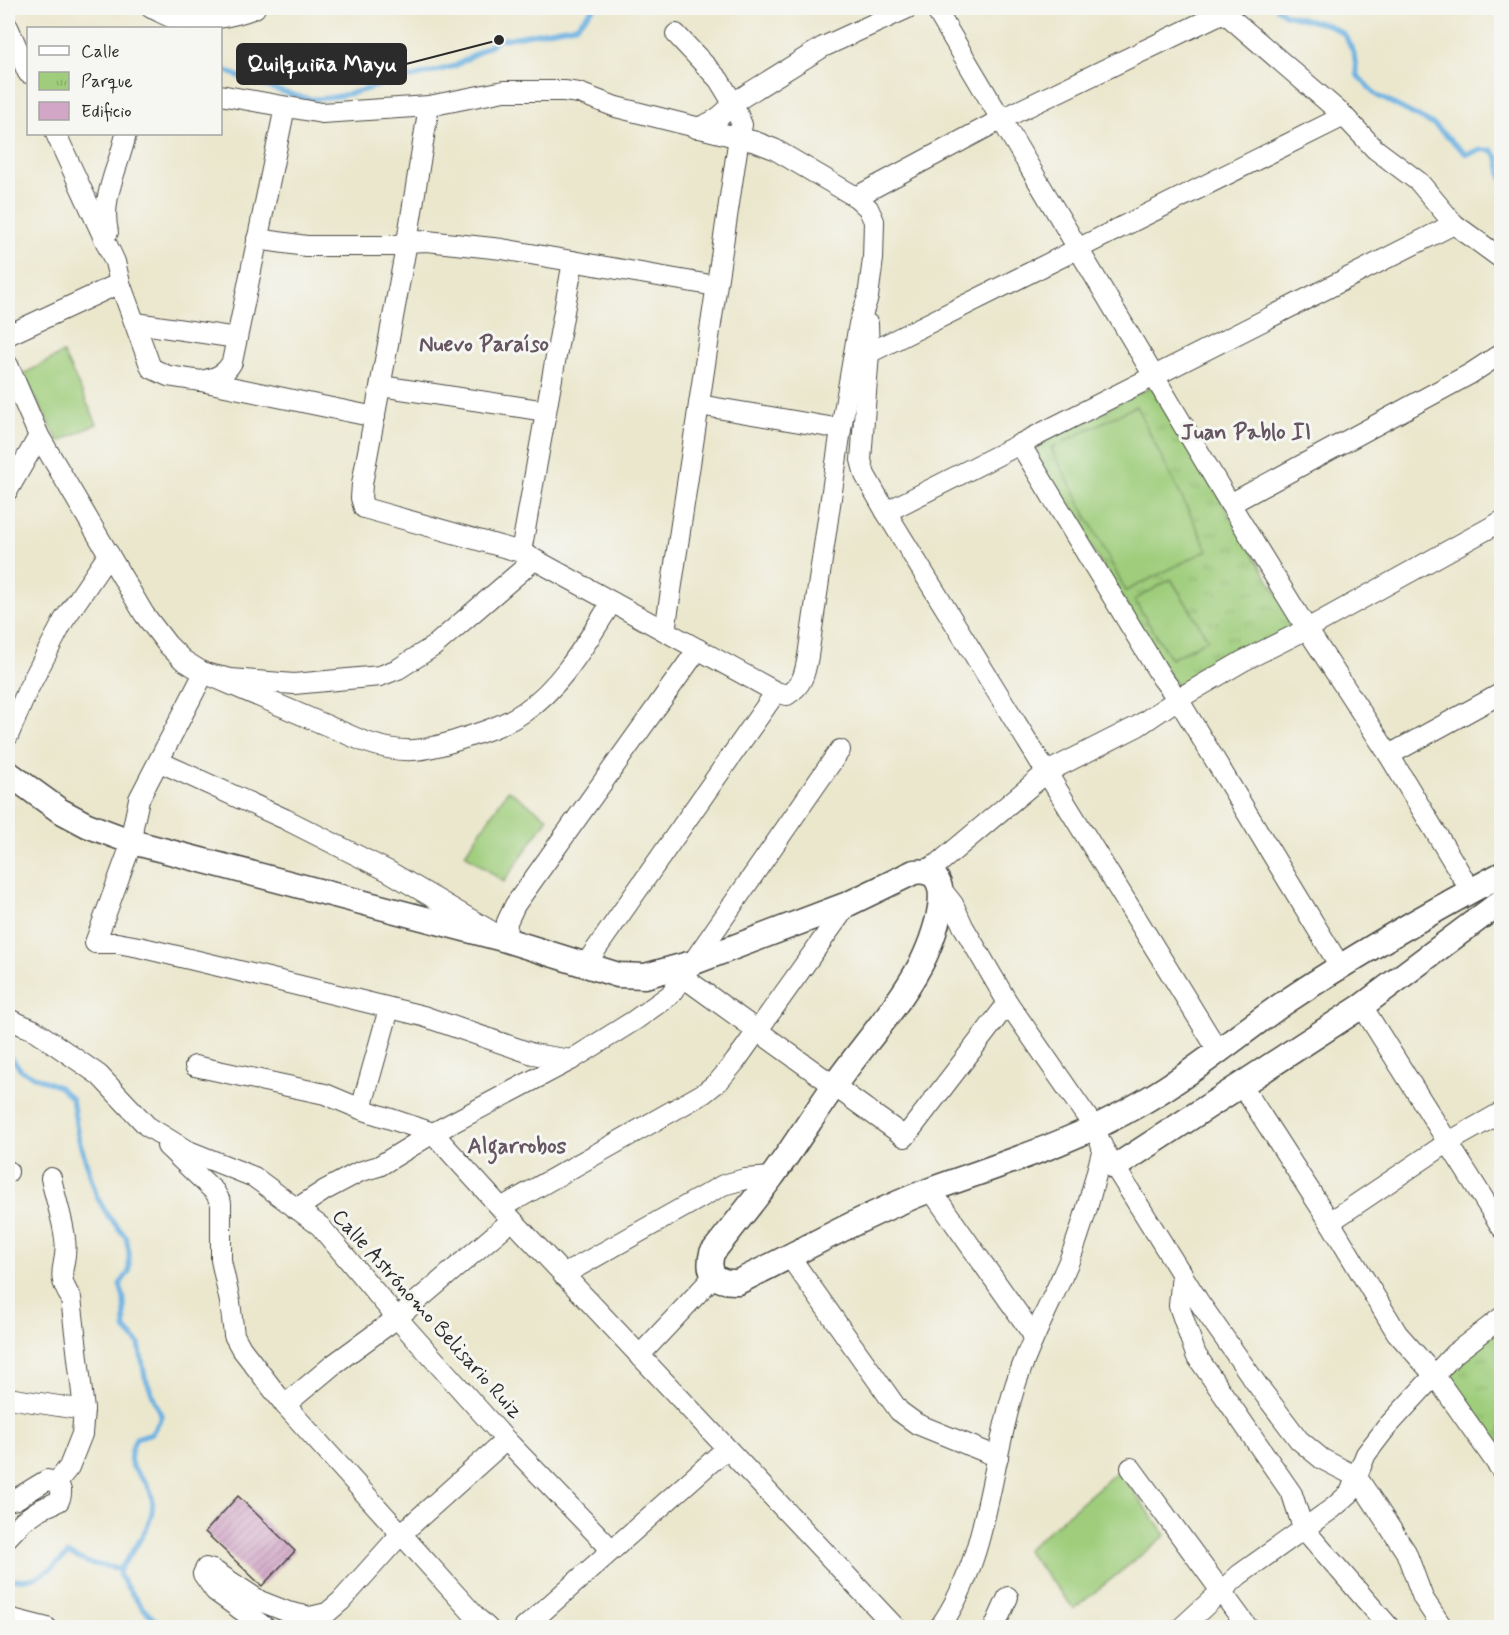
<svg xmlns="http://www.w3.org/2000/svg" width="1509" height="1635" font-family="Mynerve,sans-serif">
<style>
.park{fill:url(#park-tufts);stroke:#657c53;stroke-width:1.5}
.pitch{fill:#9fcd7b;stroke:#657c53;stroke-width:1.5}
.lines{fill:none;stroke-linecap:round;stroke-linejoin:round}
.stream{stroke:#6ab1e1;stroke-width:5}
.building{fill:url(#building-hatch)}
.minor-casing{stroke:#484743;stroke-width:22}
.tertiary-casing{stroke:#484743;stroke-width:27}
.minor{stroke:#fff;stroke-width:20}
.tertiary{stroke:#fff;stroke-width:24}
.labels{text-anchor:middle;dominant-baseline:central;stroke-width:6;stroke-linejoin:round;paint-order:stroke}
.street-label{font-size:21px;fill:#2b2b2b;stroke:#f6f6f2}
.neighbourhood-label{font-size:22px;font-weight:bold;fill:#655662;stroke:#f6f6f2}
.leader{fill:none;stroke:#2b2b2b;stroke-width:2}
.callout-dot{fill:#2b2b2b;stroke:#f6f6f2;stroke-width:2}
.callout{fill:#2b2b2b;stroke:#2b2b2b;stroke-width:2}
.callout-label{font-size:22px;text-anchor:middle;font-weight:bold;fill:#fff}
</style>
<defs>
<pattern id="park-tufts" width="24" height="20" patternUnits="userSpaceOnUse" patternTransform="scale(1.5)"><rect width="24" height="20" fill="#9fcd7b"/><path d="M3 7l-1-3M5 7V3M7 7l1-3M15 17l-1-3M17 17v-4M19 17l1-3" fill="none" stroke="#89b06a"/></pattern>
<pattern id="building-hatch" width="6" height="6" patternUnits="userSpaceOnUse" patternTransform="scale(1.5)"><rect width="6" height="6" fill="#d2a6c7"/><path d="M-1 1l2-2M0 6l6-6M5 7l2-2" fill="none" stroke="#ab87a2"/></pattern>
</defs>
<rect width="100%" height="100%" fill="#f6f6f2"/>
<filter id="ink" filterUnits="userSpaceOnUse"><feTurbulence type="fractalNoise" baseFrequency=".0167" numOctaves="2"/><feDisplacementMap in="SourceGraphic" scale="12" xChannelSelector="R" yChannelSelector="G"/><feConvolveMatrix kernelMatrix="1 2 1 2 8 2 1 2 1" color-interpolation-filters="sRGB"/></filter>
<filter id="wash" filterUnits="userSpaceOnUse"><feTurbulence type="fractalNoise" baseFrequency=".008" numOctaves="4" result="noise"/><feDisplacementMap in="SourceGraphic" scale="24" xChannelSelector="R" yChannelSelector="G"/><feGaussianBlur stdDeviation="1.35" result="paint"/><feColorMatrix in="noise" values="0 0 0 0 0 0 0 0 0 0 0 0 0 0 0 0 0 1.4 0 .05"/><feComposite in="paint" operator="in"/></filter>
<g filter="url(#wash)">
<rect width="100%" height="100%" fill="#ebe7cd"/>
<g class="park">
<path d="M1152,386L1290,615L1289,628L1185,687L1176,686L1036,458L1037,449L1042,442Z"/>
<path d="M1501,1325V1457L1445,1379L1459,1359Z"/>
</g>
<g class="pitch">
<path d="M63,353L97,424L59,442L23,374Z"/>
<path d="M1136,406L1208,550L1126,591L1051,448Z"/>
<path d="M1171,579L1208,639L1171,659L1134,600Z"/>
<path d="M508,790L548,818L504,882L465,854Z"/>
<path d="M1118,1471L1166,1535L1074,1609L1026,1550Z"/>
</g>
<g class="lines">
<g class="stream">
<path d="M1277,8L1285,14L1328,25L1344,34L1354,53L1357,75L1376,95L1434,125L1466,154L1481,150H1492L1498,158L1502,179"/>
<path d="M220,67C232,76 299,99 313,99C336,98 357,92 378,86"/>
<path d="M386,84L455,66L499,40L576,26L594,8"/>
<path d="M8,1054L22,1071L59,1087L72,1099L78,1136L97,1197L108,1216L126,1237L129,1252V1272L120,1284L124,1299L125,1329L139,1344L145,1377L162,1417L152,1433L136,1438C119,1476 146,1468 152,1497C157,1522 133,1550 120,1569"/>
<path d="M8,1580C38,1581 46,1574 68,1554L89,1563L120,1569L119,1575C132,1595 146,1617 168,1628"/>
</g>
</g>
<g id="blocks">
<path class="building" d="M238,1496L295,1551L262,1586L205,1532Z"/>
</g>
</g>
<g filter="url(#ink)">
<use href="#blocks" fill-opacity="0" stroke="#484743" stroke-width="1.5"/>
<g class="lines">
<defs>
<g id="minor">
<path d="M151,8C159,11 168,17 176,19C197,24 235,16 255,8"/>
<path d="M935,8L1230,504L1307,629L1389,755L1471,891"/>
<path d="M1219,8L1344,116L1375,149L1419,182L1454,224L1502,259"/>
<path d="M8,27L28,73"/>
<path d="M220,95L322,113L429,106L504,91H564L579,93L616,107L756,142L774,149L856,197L868,208L874,221L873,259L868,297L859,324L841,429L808,656C805,673 803,685 787,695L776,692L585,965"/>
<path d="M429,106L407,242L362,484L361,498L364,508L521,552L776,692"/>
<path d="M696,128C712,123 722,117 733,103L823,47L908,8"/>
<path d="M56,134L115,262L120,283L151,368L168,376L201,381L375,417"/>
<path d="M856,197L1000,120L1224,12"/>
<path d="M108,232C100,198 119,167 126,134"/>
<path d="M257,239L306,246H394L407,242L427,241L502,249L716,286"/>
<path d="M136,323L237,338"/>
<path d="M868,324L869,353L861,460L865,475L886,512L1219,1052"/>
<path d="M8,335L120,283"/>
<path d="M869,353L1344,116"/>
<path d="M8,365L39,436L144,614L167,644L183,660L204,673L363,741C402,755 422,752 461,739C483,732 505,725 524,712C563,685 587,641 612,602"/>
<path d="M201,381C216,378 225,375 232,362L285,107"/>
<path d="M381,386L546,411"/>
<path d="M699,405L841,429"/>
<path d="M1020,444L1162,678L1178,699L1341,968"/>
<path d="M8,490L39,436"/>
<path d="M1230,504L1470,374L1502,353"/>
<path d="M886,512L1454,224"/>
<path d="M521,552L573,261"/>
<path d="M534,560L434,646L398,669L380,676L294,684L231,679L204,673L139,799L133,827L132,842L95,943H117L139,947L227,968L423,1016L533,1054L571,1060"/>
<path d="M665,631L739,137L742,125L733,103L719,80L676,34"/>
<path d="M8,736L28,689L64,620L109,554"/>
<path d="M1389,755L1502,693"/>
<path d="M160,762L285,819L388,871L506,940L507,922L515,905L698,649"/>
<path d="M924,871L939,863L1047,772L1138,726L1178,699L1243,661L1307,629L1502,521"/>
<path d="M938,885L953,904L963,926L1008,1003L1094,1127L1103,1148L1199,1302L1256,1383L1299,1440L1322,1459L1357,1477L1406,1552L1423,1598L1443,1628"/>
<path d="M683,977L905,1137L1008,1003"/>
<path d="M1362,1006L1502,1228"/>
<path d="M8,1019L34,1030L99,1075L147,1126L186,1150L254,1177L320,1226L397,1318L506,1440L612,1550"/>
<path d="M195,1066L325,1094L361,1109L433,1133L501,1208L896,1628"/>
<path d="M1241,1084L1330,1222L1397,1333L1435,1376L1502,1471"/>
<path d="M361,1109L389,1009"/>
<path d="M167,1146L215,1192L221,1203V1260L230,1302L234,1335L241,1348L285,1405L476,1617L488,1628"/>
<path d="M8,1171V1172"/>
<path d="M51,1178C55,1198 63,1219 65,1239C69,1266 53,1271 71,1298L84,1410L82,1434L69,1467L57,1482"/>
<path d="M931,1190L1034,1336"/>
<path d="M501,1208L704,1093L719,1081L735,1062L848,904"/>
<path d="M296,1209L325,1190L359,1172L379,1166L433,1133L571,1060L635,1020L670,995L840,750"/>
<path d="M1330,1222L1447,1143L1502,1112"/>
<path d="M790,1257L899,1411L917,1424L998,1457"/>
<path d="M1182,1273L1179,1306L1196,1355L1292,1494L1303,1528L1390,1628"/>
<path d="M563,1275L723,1185L745,1179L772,1177"/>
<path d="M639,1356L714,1276"/>
<path d="M8,1398L84,1410"/>
<path d="M285,1405L334,1364L397,1318L512,1220"/>
<path d="M1131,1468L1248,1628"/>
<path d="M8,1501L16,1499L47,1480L57,1482C61,1489 63,1493 59,1501L39,1510L23,1521L8,1537"/>
<path d="M8,1618L47,1628"/>
<path d="M266,1628L215,1591L203,1574L206,1568L213,1570L260,1601L288,1612L310,1617L327,1613L341,1601L400,1535L506,1440"/>
<path d="M524,1628L726,1449"/>
<path d="M939,1628C989,1558 990,1465 1015,1386C1029,1343 1051,1303 1069,1261C1084,1224 1093,1186 1103,1148"/>
<path d="M994,1628L1008,1597"/>
<path d="M1181,1628L1239,1575L1333,1508L1350,1493L1366,1454L1386,1428L1454,1354L1502,1317"/>
</g>
<g id="tertiary">
<path d="M8,773L59,810L87,825L132,842L506,940L618,975L645,976L692,963L848,904L914,872C963,865 932,943 921,964C898,1007 864,1044 836,1083C814,1114 794,1147 771,1178C752,1203 732,1228 712,1253C706,1276 718,1283 738,1282C802,1251 864,1215 930,1190C1002,1164 1077,1141 1143,1102C1193,1073 1237,1036 1284,1003C1354,956 1427,914 1502,874"/>
<path d="M1115,1167L1362,1006L1502,901"/>
</g>
</defs>
<use href="#minor" class="minor-casing"/>
<use href="#tertiary" class="tertiary-casing"/>
<use href="#minor" class="minor"/>
<use href="#tertiary" class="tertiary"/>
</g>
</g>
<g class="labels">
<g class="street-label">
<text transform="translate(427 1314) rotate(48)">Calle Astrónomo Belisario Ruiz</text>
</g>
<g class="neighbourhood-label">
<text x="484" y="345">Nuevo Paraíso</text>
<text x="1246" y="433">Juan Pablo II</text>
<text x="517" y="1147">Algarrobos</text>
</g>
</g>
<path class="leader" d="M499 40L406 64"/>
<circle class="callout-dot" cx="499" cy="40" r="6"/>
<rect class="callout" x="237" y="44" width="169" height="40" rx="6"/>
<g class="callout-label">
<text x="322" y="71">Quilquiña Mayu</text>
</g>
<rect width="1509" height="1635" fill="none" stroke="#f6f6f2" stroke-width="30"/>
<rect x="27" y="27" width="195" height="108" fill="#f6f6f2" stroke="#a5a5a2" stroke-width="1.5"/>
<rect x="39" y="46" width="30" height="9" fill="#ffffff" stroke="#a5a5a2" stroke-width="1.5"/>
<text x="81" y="57" font-size="18" fill="#2b2b2b">Calle</text>
<rect x="39" y="72" width="30" height="18" fill="url(#park-tufts)" stroke="#a5a5a2" stroke-width="1.5"/>
<text x="81" y="87" font-size="18" fill="#2b2b2b">Parque</text>
<rect x="39" y="102" width="30" height="18" fill="#d2a6c7" stroke="#a5a5a2" stroke-width="1.5"/>
<text x="81" y="117" font-size="18" fill="#2b2b2b">Edificio</text>
</svg>
